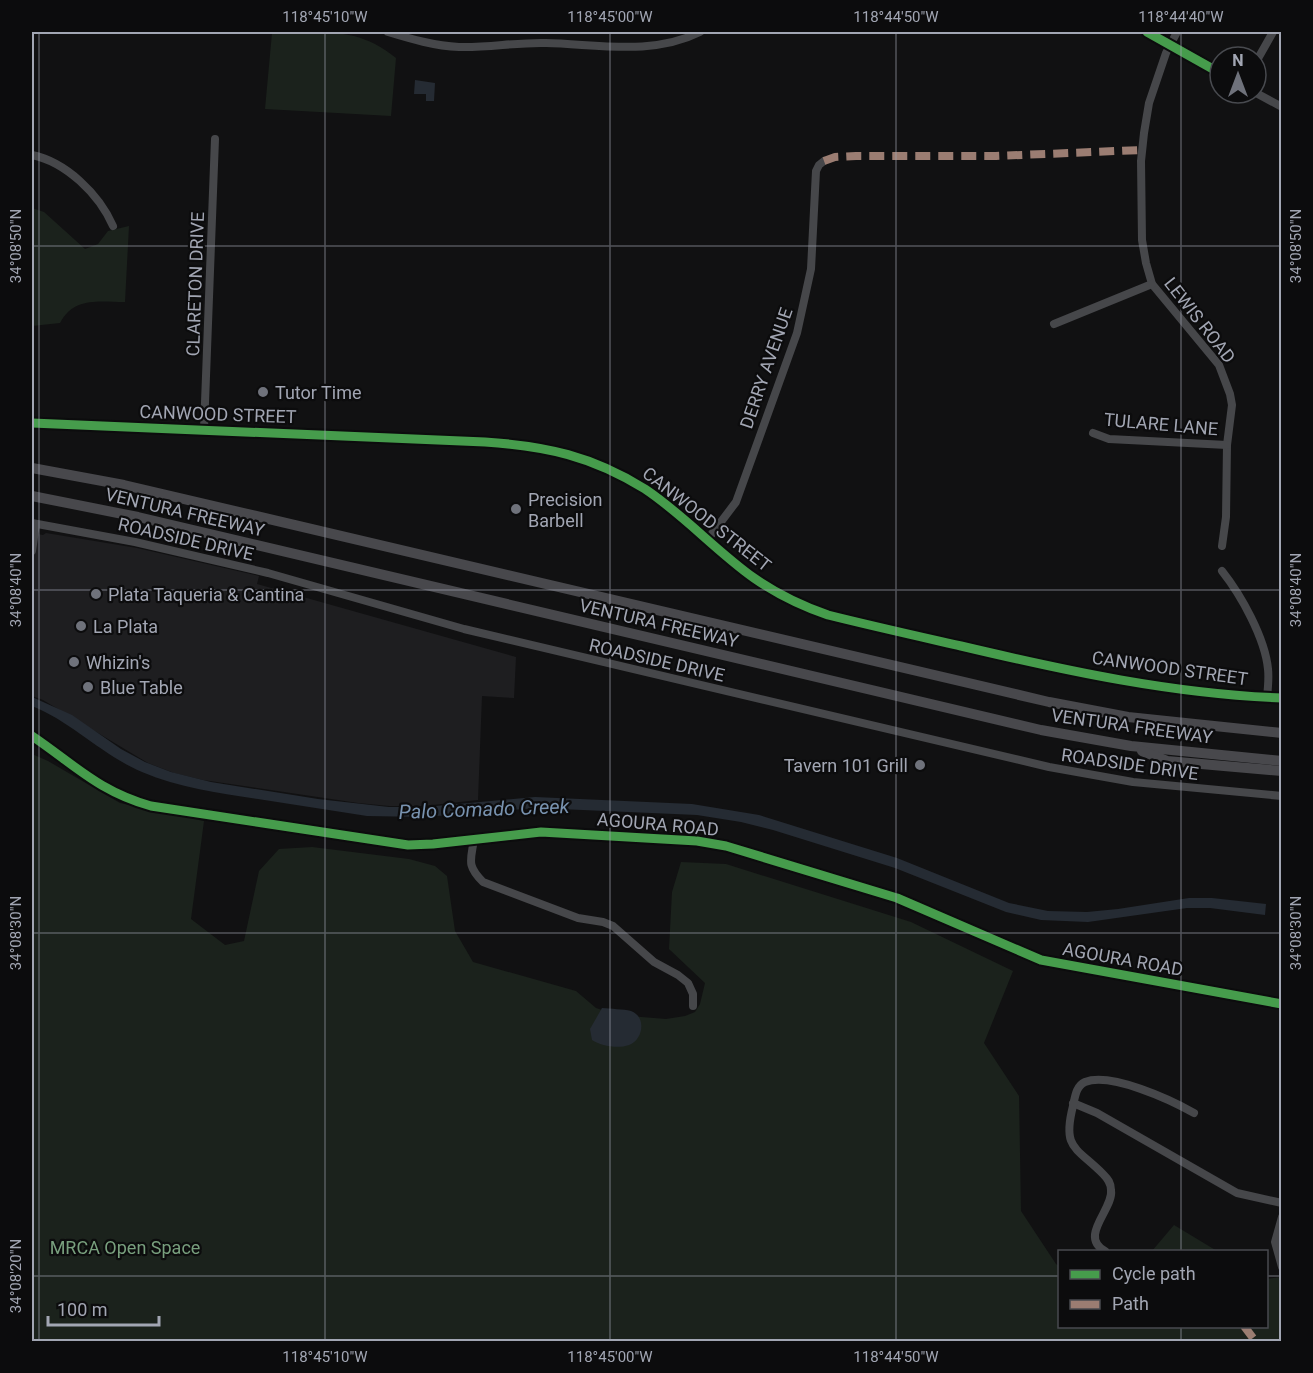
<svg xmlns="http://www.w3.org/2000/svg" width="1313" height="1373" font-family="Roboto,sans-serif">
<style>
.built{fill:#1e1e20}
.green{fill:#1b221c}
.water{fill:#252b33}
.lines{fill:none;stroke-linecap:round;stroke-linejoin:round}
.minor{stroke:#46474a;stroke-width:8}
.major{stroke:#48484c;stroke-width:9}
.highway{stroke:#48484c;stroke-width:10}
.quiet{stroke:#9b7d72;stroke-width:8;stroke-dasharray:15 8;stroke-linecap:butt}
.cycleway-casing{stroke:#0c0c0d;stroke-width:13}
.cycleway{stroke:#469c4c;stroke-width:9}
.ticks{fill:none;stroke:#a2a6b3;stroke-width:1.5;stroke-opacity:0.45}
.poi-dot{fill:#6f727b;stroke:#0c0c0d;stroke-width:2}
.labels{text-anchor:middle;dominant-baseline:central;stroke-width:4.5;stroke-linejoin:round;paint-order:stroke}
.street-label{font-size:18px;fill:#a2a6b3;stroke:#0c0c0d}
.poi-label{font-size:18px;fill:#a2a6b3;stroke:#0c0c0d;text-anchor:start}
.park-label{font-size:18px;fill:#789f7d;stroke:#0c0c0d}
.water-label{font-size:20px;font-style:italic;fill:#7892af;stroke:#0c0c0d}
.neatline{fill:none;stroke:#a2a6b3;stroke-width:2}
.ticks-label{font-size:15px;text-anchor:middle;fill:#a2a6b3}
</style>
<rect width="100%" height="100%" fill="#111112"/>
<path class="built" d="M32,533L43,535L46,533L137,548L259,576L257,584L516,657L514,698L482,696L478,800L423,806H389L358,803L203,780L174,773L148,763L43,700L32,696Z"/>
<g class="green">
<path d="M278,32C323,32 359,27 396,58L391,116L265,109L272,33Z"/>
<path d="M32,208L44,212L85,249L98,244L108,231L129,226L125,302C100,302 74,296 60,323L32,326Z"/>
<path d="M32,754L48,761L120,803L204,821L191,919L225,945L244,941L259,871L279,849L312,847L409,859L435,866L447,876L455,931L473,962L576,991L596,1008L617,1015L666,1019L685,1016L695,1012L700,1004L705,983L669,949L672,892L681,862L726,864L911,922L1013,971L984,1043L1019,1096L1021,1211L1056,1264L1059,1266L1060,1326H1266L1267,1279L1281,1277V1341H32Z"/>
<path d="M1174,1225L1217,1251H1152Z"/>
</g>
<g class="water">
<path d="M415,80L435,83L434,101H426V94H414Z"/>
<path d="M32,697L72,715L121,749L145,762L171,772L211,782L318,799L389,807H425L535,797L692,804L759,815L897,858L1009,903L1048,911L1087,912L1118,909L1189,898H1212L1266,904L1265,915L1210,908H1187L1088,922L1041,920L1006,912L895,868L773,830L741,822L697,815L537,808L424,817L367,816C331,810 294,805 258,799C218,793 180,788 142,772C102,755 72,722 32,706Z"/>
<path d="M602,1008C611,1009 623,1009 631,1011C647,1017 643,1040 629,1045C618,1049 601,1046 592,1040L590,1029Z"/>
</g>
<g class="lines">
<g class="minor">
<path d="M388,32C411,39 435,46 459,47C488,48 517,42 546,43C597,44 652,56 700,32"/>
<path d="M1147,32L1220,73"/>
<path d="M1177,32L1166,53L1149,103L1144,133L1141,161L1142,240L1146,263L1152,284L1219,365L1230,394L1232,405L1227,445L1226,517L1222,546"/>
<path d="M1256,62L1273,32"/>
<path d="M1256,93L1282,107"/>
<path d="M32,155C66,162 99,194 113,226"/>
<path d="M1054,324L1152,284"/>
<path d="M32,423L485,442C546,446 592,456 645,489C684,515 716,551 754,578C777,594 802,606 828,615C872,626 917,636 961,646C1067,671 1173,694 1282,698"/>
<path d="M204,429L215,139"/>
<path d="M1093,433L1109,439L1227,445"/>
<path d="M32,523L135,542L268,573L464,629L1049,767L1133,782L1282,796"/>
<path d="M708,539L736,502L797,333L811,269L816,171L819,165L824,161"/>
<path d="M32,551L36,524"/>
<path d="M1222,571C1241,595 1265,638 1268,669C1269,678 1268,688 1267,697"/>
<path d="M474,839C471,860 466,865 483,882L578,918L603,922L613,926L654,962L678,975L688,983L693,994V1006"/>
<path d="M1073,1103L1097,1113L1237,1193L1282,1203"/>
<path d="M1282,1217L1275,1242L1282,1267"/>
<path d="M1105,1251C1078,1236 1114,1209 1111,1190C1111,1183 1108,1179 1103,1174C1076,1147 1062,1149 1073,1106C1075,1097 1076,1086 1085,1082C1111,1072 1171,1100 1194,1113"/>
</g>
<path class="major" d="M32,736C75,765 98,791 151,806L408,845L433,844L541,832L697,841L726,846L897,898L1041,960L1282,1004"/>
<g class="highway">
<path d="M32,468L124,485L1049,702L1128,717L1282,733"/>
<path d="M32,496L138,517L1041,730L1131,746L1282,761"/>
<path d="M1142,751L1167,761L1282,771"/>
</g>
<g class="quiet">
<path d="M824,161L835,157L856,156H996L1141,150"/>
<path d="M1105,1252V1251"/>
<path d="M1244,1326L1256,1342"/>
</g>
<defs>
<g id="cycleway">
<path d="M1147,32L1220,73"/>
<path d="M32,423L485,442C546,446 592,456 645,489C684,515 716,551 754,578C777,594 802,606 828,615C872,626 917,636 961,646C1067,671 1173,694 1282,698"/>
<path d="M32,736C75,765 98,791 151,806L408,845L433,844L541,832L697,841L726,846L897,898L1041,960L1282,1004"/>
</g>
</defs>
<use href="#cycleway" class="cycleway-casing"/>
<use href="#cycleway" class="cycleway"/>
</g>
<path class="ticks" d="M39,32V1342M325,32V1342M610,32V1342M896,32V1342M1181,32V1252M32,246H1282M32,590H1282M32,933H1282M32,1276H1060M1266,1276H1282M1181,1326V1342"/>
<g class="poi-dot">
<circle cx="263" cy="392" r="6"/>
<circle cx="516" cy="509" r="6"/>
<circle cx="96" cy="594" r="6"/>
<circle cx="81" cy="626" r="6"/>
<circle cx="74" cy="662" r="6"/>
<circle cx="88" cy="687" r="6"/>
<circle cx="920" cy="765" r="6"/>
</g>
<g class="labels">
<g class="street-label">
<text transform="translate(195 284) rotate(-88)">CLARETON DRIVE</text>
<text transform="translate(1200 320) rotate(52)">LEWIS ROAD</text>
<text transform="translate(766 368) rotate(-71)">DERRY AVENUE</text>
<text transform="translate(218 414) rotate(2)">CANWOOD STREET</text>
<text transform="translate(1161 424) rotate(5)">TULARE LANE</text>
<text transform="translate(185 512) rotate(13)">VENTURA FREEWAY</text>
<text transform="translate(707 519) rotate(38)">CANWOOD STREET</text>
<text transform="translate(186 539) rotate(13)">ROADSIDE DRIVE</text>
<text transform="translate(659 623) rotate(13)">VENTURA FREEWAY</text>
<text transform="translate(657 660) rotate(13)">ROADSIDE DRIVE</text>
<text transform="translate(1170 668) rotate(8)">CANWOOD STREET</text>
<text transform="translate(1132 726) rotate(8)">VENTURA FREEWAY</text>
<text transform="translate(1130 764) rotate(8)">ROADSIDE DRIVE</text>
<text transform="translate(658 824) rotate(5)">AGOURA ROAD</text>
<text transform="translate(1123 959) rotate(10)">AGOURA ROAD</text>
</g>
<g class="poi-label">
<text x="275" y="392">Tutor Time</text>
<text x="528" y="499">Precision<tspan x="528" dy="21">Barbell</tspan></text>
<text x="108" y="594">Plata Taqueria &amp; Cantina</text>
<text x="93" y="626">La Plata</text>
<text x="86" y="662">Whizin's</text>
<text x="100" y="687">Blue Table</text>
<text x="908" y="765" text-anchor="end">Tavern 101 Grill</text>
</g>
<g class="park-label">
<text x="125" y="1247">MRCA Open Space</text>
</g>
<g class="water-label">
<text transform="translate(484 809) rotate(-2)">Palo Comado Creek</text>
</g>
</g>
<rect width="1313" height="1373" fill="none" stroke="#0c0c0d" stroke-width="66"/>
<rect x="1058" y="1250" width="210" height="78" fill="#0c0c0d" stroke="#484a4f" stroke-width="1.5"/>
<rect x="1070" y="1270" width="30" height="9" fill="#469c4c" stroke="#484a4f" stroke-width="1.5"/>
<text x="1112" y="1280" font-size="18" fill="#a2a6b3">Cycle path</text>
<rect x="1070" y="1300" width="30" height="9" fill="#9b7d72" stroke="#484a4f" stroke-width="1.5"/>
<text x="1112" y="1310" font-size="18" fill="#a2a6b3">Path</text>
<g transform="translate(1238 75)"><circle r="28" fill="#0c0c0d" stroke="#484a4f" stroke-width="1.5"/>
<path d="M0-4.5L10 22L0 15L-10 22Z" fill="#6f727b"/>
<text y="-9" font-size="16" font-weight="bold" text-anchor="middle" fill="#a2a6b3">N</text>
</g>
<path d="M48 1316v9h111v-9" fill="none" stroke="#a2a6b3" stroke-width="3"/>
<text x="57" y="1316" font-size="18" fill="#a2a6b3" stroke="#0c0c0d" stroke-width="4.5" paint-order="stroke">100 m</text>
<rect x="33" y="33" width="1247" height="1307" class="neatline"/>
<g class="ticks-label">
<text x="325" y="22">118°45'10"W</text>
<text x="610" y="22">118°45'00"W</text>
<text x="896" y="22">118°44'50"W</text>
<text x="1181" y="22">118°44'40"W</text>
<text transform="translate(16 246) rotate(-90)" y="5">34°08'50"N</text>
<text transform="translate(1296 246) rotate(-90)" y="5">34°08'50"N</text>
<text transform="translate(16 590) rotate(-90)" y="5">34°08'40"N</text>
<text transform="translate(1296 590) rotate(-90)" y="5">34°08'40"N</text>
<text transform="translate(16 933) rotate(-90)" y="5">34°08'30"N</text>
<text transform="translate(1296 933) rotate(-90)" y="5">34°08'30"N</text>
<text transform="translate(16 1276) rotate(-90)" y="5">34°08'20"N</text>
<text x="325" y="1362">118°45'10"W</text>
<text x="610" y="1362">118°45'00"W</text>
<text x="896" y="1362">118°44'50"W</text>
</g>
</svg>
